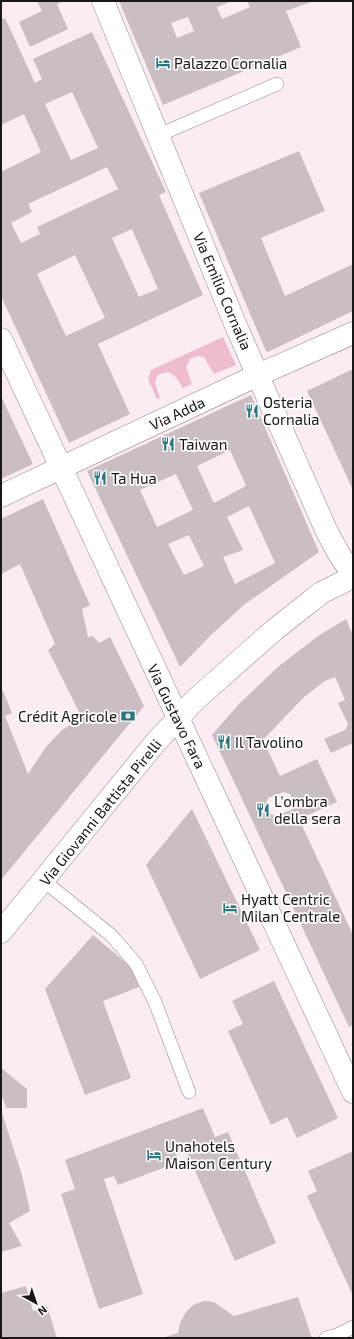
<svg xmlns="http://www.w3.org/2000/svg" width="354" height="1339" font-family="'Exo 2',sans-serif">
<style>
.green{fill:#efbbd1}
.building{fill:#cbbec3;fill-rule:evenodd}
.lines{fill:none;stroke-linecap:round;stroke-linejoin:round}
.lane-casing{stroke:#92858a;stroke-width:14}
.street-casing{stroke:#92858a;stroke-width:23}
.lane{stroke:#fff;stroke-width:13}
.street{stroke:#fff;stroke-width:22}
.labels{text-anchor:middle;dominant-baseline:central;stroke-width:3.5;stroke-linejoin:round;paint-order:stroke}
.poi-label{font-size:15px;fill:#1b1618;stroke:#fdfdfd;text-anchor:start}
.street-label{font-size:15px;fill:#1b1618;stroke:#fdfdfd}
</style>
<rect width="100%" height="100%" fill="#faecf2"/>
<path class="green" d="M223,337L236,365L214,374L204,357L198,356L190,359L186,367L192,384L183,388C176,377 171,367 157,376L155,383L160,398L157,399L148,379L151,370Z"/>
<g class="building">
<path d="M37,1H65L57,4L68,29L30,47L19,22L42,11Z"/>
<path d="M119,1H232L217,7L222,19L250,7L247,1H314L286,11L301,47L163,105ZM188,17L194,31L177,38L171,23Z"/>
<path d="M5,18L35,83L42,79L33,59L92,32L166,192L159,195L203,295L98,344L130,414L69,443L1,296V172L41,152L24,114L1,125V20ZM72,92L98,148L71,160L45,104ZM107,167L118,189L37,227L40,234L21,243L11,223L32,212L28,204ZM132,229L158,289L139,297L112,238ZM75,255L105,318L66,336L37,274Z"/>
<path d="M299,151L325,211L261,238L285,296L353,264V311L268,352L266,351L199,193Z"/>
<path d="M353,369V490L307,391Z"/>
<path d="M251,395L319,552L245,604L211,635L180,667L87,471ZM230,450L246,486L214,503L197,466ZM176,474L193,510L157,527L140,490ZM249,506L275,563L235,584L223,557L243,550L227,517ZM189,535L204,566L184,575L168,544Z"/>
<path d="M1,396L33,464L1,479Z"/>
<path d="M43,499L90,605L82,609L88,637L93,636L99,643L110,637L144,706L1,880V692L3,691L12,713L5,716L28,774L46,747L62,730L82,718L48,650L55,644L20,564L1,574V519Z"/>
<path d="M346,619L353,635V743L331,753L324,739L345,730L348,724L338,703L345,700L335,677L325,681L304,697L263,740L280,776L317,759L337,802L299,819L353,935V1025L349,1027L212,735L239,704L279,666L318,636ZM283,792L290,794L295,803L293,809L276,816L270,814L266,804L268,798Z"/>
<path d="M192,809L260,950L200,979L146,865Z"/>
<path d="M93,935L131,967L139,987L103,1001L131,1078L85,1095L45,989Z"/>
<path d="M274,981L338,1118L297,1138L287,1117L271,1125L228,1031L243,1024L232,1001Z"/>
<path d="M1,1068L27,1089V1108H6L3,1098H1Z"/>
<path d="M203,1108L215,1137L228,1132L276,1243L235,1261L186,1150L176,1154L179,1162L118,1185L114,1176L104,1179L143,1294L99,1309L61,1194L75,1189L65,1160Z"/>
<path d="M1,1110L22,1175L30,1211L9,1223L22,1246L1,1252Z"/>
<path d="M353,1151V1296L307,1196L317,1191L308,1171Z"/>
<path d="M26,1286L33,1311L47,1306L57,1338H1V1293Z"/>
<path d="M298,1297L312,1338H163L178,1333L180,1323L186,1312L193,1305L204,1301L214,1302L234,1316Z"/>
</g>
<g class="lines">
<defs>
<g id="lane">
<path d="M159,135L277,84"/>
<path d="M44,881L112,936L136,964L155,1002L189,1092"/>
<path d="M326,1338L337,1335L353,1327"/>
</g>
<g id="street">
<path d="M103,1L236,326L327,532L339,554L353,575"/>
<path d="M1,339L353,1092"/>
<path d="M1,496L258,375L353,333"/>
<path d="M1,932L155,743L195,700L273,631L302,608L321,593L353,577"/>
</g>
</defs>
<use href="#lane" class="lane-casing"/>
<use href="#street" class="street-casing"/>
<use href="#lane" class="lane"/>
<use href="#street" class="street"/>
</g>
<defs>
<symbol id="hotel-bare" viewBox="-9 -9 18 18"><path d="M-6-4.5h1.5V1H6V5H4.5V3h-9V5H-6ZM-4 0a1.8 1.8 0 1 1 3.6 0ZM.5 0V-2.5h3Q6-2.5 6 0Z" fill="#2e767f" stroke="#fdfdfd" stroke-width="2.5" paint-order="stroke"/></symbol>
<symbol id="restaurant-bare" viewBox="-9 -9 18 18"><path d="M-5-6h1v4h1v-4h1v4h1v-4h1v5L-1.5 .5V6h-2V.5L-5-1ZM5-6V6H3V1.5H1.5Q1.5-4 5-6Z" fill="#2e767f" stroke="#fdfdfd" stroke-width="2.5" paint-order="stroke"/></symbol>
<symbol id="bank-bare" viewBox="-9 -9 18 18"><path d="M-6-4H6V4H-6ZM0-2.3a2.3 2.3 0 1 0 0 4.6a2.3 2.3 0 1 0 0-4.6Z" fill="#2e767f" stroke="#fdfdfd" stroke-width="2.5" paint-order="stroke"/></symbol>
</defs>
<g fill-rule="evenodd">
<use href="#hotel-bare" x="153" y="53" width="20" height="20"/>
<use href="#restaurant-bare" x="242" y="401" width="20" height="20"/>
<use href="#restaurant-bare" x="158" y="434" width="20" height="20"/>
<use href="#restaurant-bare" x="90" y="468" width="20" height="20"/>
<use href="#bank-bare" x="118" y="706" width="20" height="20"/>
<use href="#restaurant-bare" x="214" y="732" width="20" height="20"/>
<use href="#restaurant-bare" x="253" y="800" width="20" height="20"/>
<use href="#hotel-bare" x="220" y="898" width="20" height="20"/>
<use href="#hotel-bare" x="144" y="1145" width="20" height="20"/>
</g>
<g class="labels">
<g class="poi-label">
<text x="174" y="63">Palazzo Cornalia</text>
<text x="263" y="402">Osteria<tspan x="263" dy="17">Cornalia</tspan></text>
<text x="179" y="444">Taiwan</text>
<text x="111" y="478">Ta Hua</text>
<text x="117" y="716" text-anchor="end">Crédit Agricole</text>
<text x="235" y="742">Il Tavolino</text>
<text x="274" y="801">L'ombra<tspan x="274" dy="17">della sera</tspan></text>
<text x="241" y="899">Hyatt Centric<tspan x="241" dy="17">Milan Centrale</tspan></text>
<text x="165" y="1146">Unahotels<tspan x="165" dy="17">Maison Century</tspan></text>
</g>
<g class="street-label">
<text transform="translate(223 291) rotate(67)">Via Emilio Cornalia</text>
<text transform="translate(177 413) rotate(-25)">Via Adda</text>
<text transform="translate(177 716) rotate(64)">Via Gustavo Fara</text>
<text transform="translate(100 812) rotate(-51)">Via Giovanni Battista Pirelli</text>
</g>
</g>
<rect width="354" height="1339" fill="none" stroke="#1b1618" stroke-width="4"/>
<g transform="translate(36 1303) rotate(140)" stroke="#fdfdfd" stroke-width="3" paint-order="stroke">
<path d="M0-3L7 15L0 10L-7 15Z" fill="#1b1618"/>
<text y="-6" font-size="11" font-weight="bold" text-anchor="middle" fill="#1b1618">N</text>
</g>
</svg>
